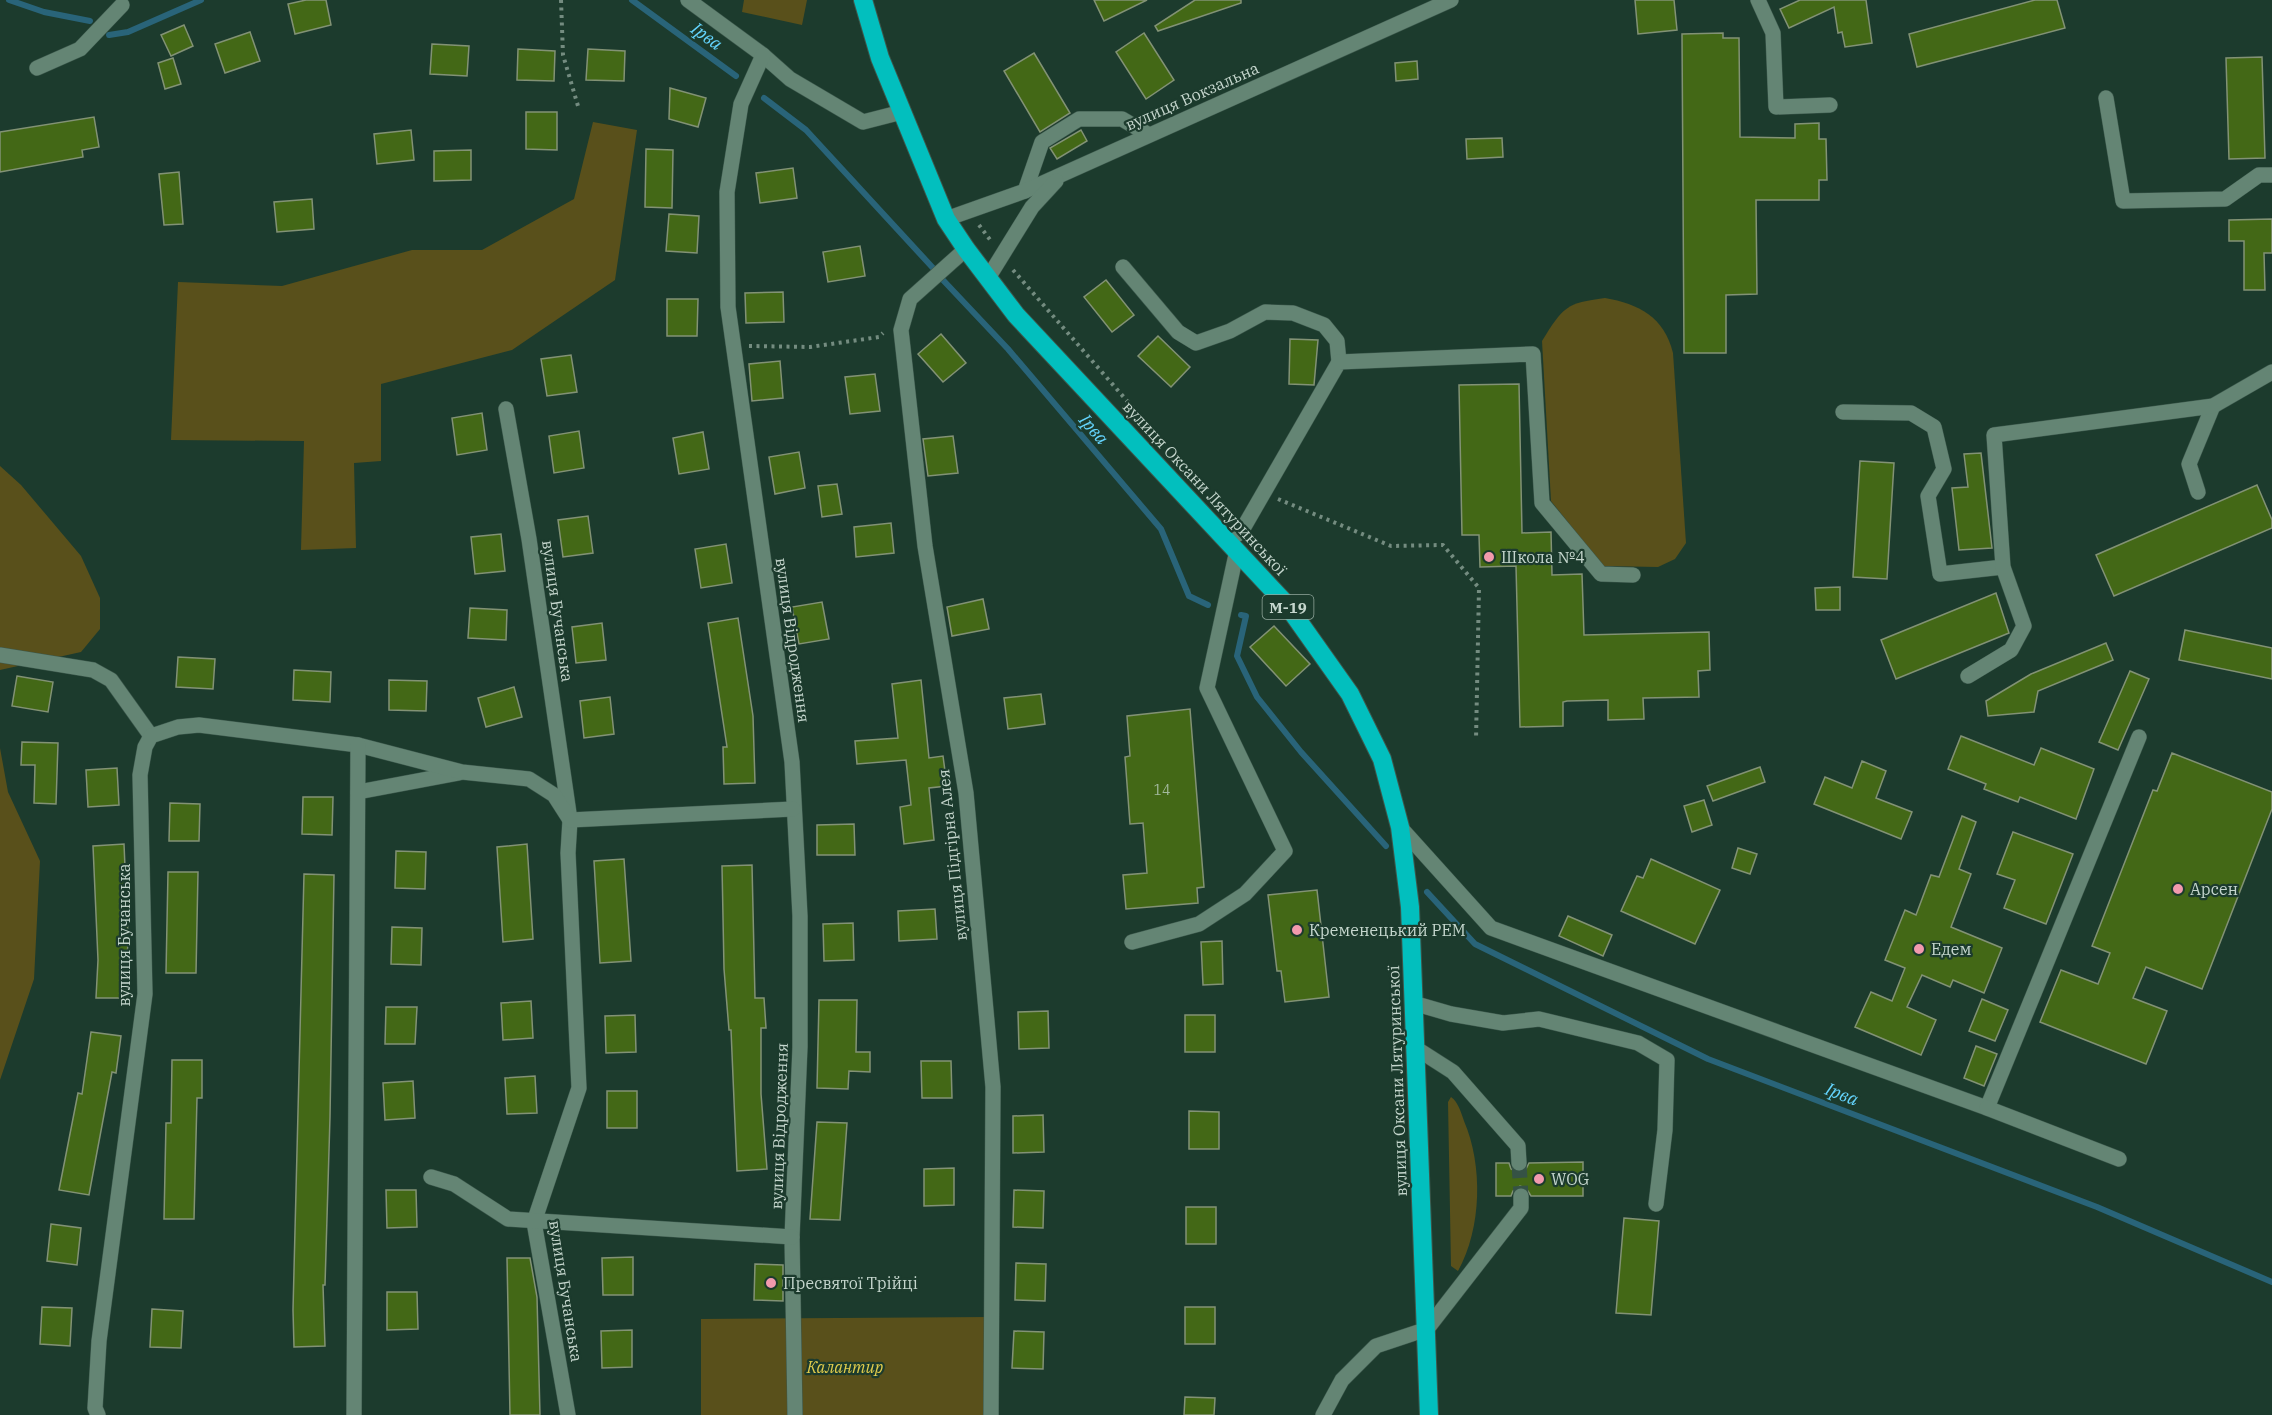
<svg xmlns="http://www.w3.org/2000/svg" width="2272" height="1415" font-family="'IBM Plex Serif',serif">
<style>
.green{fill:#59501b}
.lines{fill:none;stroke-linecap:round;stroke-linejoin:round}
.stream{stroke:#296479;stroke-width:6}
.building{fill:#436816;stroke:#829275;stroke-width:1.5}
.minor-tunnel{stroke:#355245;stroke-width:15;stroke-dasharray:15 8;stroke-linecap:butt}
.minor-casing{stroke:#3c584c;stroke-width:16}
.highway-casing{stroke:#3c584c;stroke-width:20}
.path{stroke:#748c80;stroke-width:4;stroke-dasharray:3 4.5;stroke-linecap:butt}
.minor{stroke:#648574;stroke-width:15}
.highway{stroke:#02bfbe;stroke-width:18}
.poi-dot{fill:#f29aad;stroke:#1c3b2d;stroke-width:2}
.labels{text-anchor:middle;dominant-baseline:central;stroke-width:4.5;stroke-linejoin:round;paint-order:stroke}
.number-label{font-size:14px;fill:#a4ba9f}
.shield{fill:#1c3b2d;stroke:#92a89d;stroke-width:1.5}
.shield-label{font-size:15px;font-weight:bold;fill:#c5d6cd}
.street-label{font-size:16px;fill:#c5d6cd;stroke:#1c3b2d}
.poi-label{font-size:16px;fill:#c5d6cd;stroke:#1c3b2d;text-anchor:start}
.park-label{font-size:16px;font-style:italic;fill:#e2cd4d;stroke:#1c3b2d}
.water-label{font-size:18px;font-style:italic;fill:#64d4fd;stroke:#1c3b2d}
</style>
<rect width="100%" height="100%" fill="#1c3b2d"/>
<g class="green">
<path d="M744,0H807L802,25L742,12Z"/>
<path d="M593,122L637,130L615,280L512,350L381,384V461L354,463L356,548L301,550L304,441L171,440L178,282L282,286L412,250H482L574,199Z"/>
<path d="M1605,298C1639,304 1664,317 1673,353L1686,543L1675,559L1658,567L1603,566L1551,501L1542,341C1563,307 1566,303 1605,298Z"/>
<path d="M0,466L21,485L81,556L100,598V629L81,652L0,670Z"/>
<path d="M0,748L8,792L40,861L34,979L0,1080Z"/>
<path d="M1451,1097C1458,1102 1461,1112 1464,1121C1483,1165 1482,1228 1458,1271L1451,1266L1448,1102Z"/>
<path d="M990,1317V1415H701V1319Z"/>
</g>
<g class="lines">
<g class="stream">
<path d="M9,0L44,12L90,21"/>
<path d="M632,0L736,76"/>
<path d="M109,35L128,32L201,0"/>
<path d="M764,98L806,130L933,268"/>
<path d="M942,279L1008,349L1161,529L1189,596L1208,605"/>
<path d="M1241,615L1246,616L1237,656L1257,697L1301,752L1386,846"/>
<path d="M1427,892L1475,944L1708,1059L2097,1207L2272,1282"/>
</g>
</g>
<g class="building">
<path d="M306,0H326L331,25L295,34L288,4Z"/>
<path d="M1094,0H1147L1104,21Z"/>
<path d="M1195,0H1241V3L1158,31L1155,26Z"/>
<path d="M1635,0H1674L1677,30L1638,34Z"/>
<path d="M1800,0H1866L1872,43L1845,47L1842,32L1838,33L1834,7L1789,28L1780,9Z"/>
<path d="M2035,0H2057L2065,28L1917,67L1909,34Z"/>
<path d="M184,25L193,46L171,56L161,35Z"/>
<path d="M250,32L260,61L225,73L215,44Z"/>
<path d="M1144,33L1174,80L1146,99L1116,52Z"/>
<path d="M1723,33V38H1739L1740,137L1795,138V124L1819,123V139H1826L1827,180H1819V200H1756L1757,294L1726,295V353H1684L1682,34Z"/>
<path d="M432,44L469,46L467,76L430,74Z"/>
<path d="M518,49L555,51L554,81L517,80Z"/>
<path d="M588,49L625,51L624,81L586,80Z"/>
<path d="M1034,53L1070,113L1040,132L1004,71Z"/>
<path d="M2262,57L2265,158L2229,159L2226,58Z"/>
<path d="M173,58L181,84L165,89L158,63Z"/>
<path d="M1417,61L1418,79L1396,81L1395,63Z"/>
<path d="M670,88L706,98L698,127L669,119Z"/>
<path d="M526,112H557V150L526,149Z"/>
<path d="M94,117L99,147L82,150L83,157L0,172V132Z"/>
<path d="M411,130L414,160L377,164L374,134Z"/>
<path d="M1081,130L1087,141L1057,159L1050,148Z"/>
<path d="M1502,138L1503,157L1467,159L1466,139Z"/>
<path d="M646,149L673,150L672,208L645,207Z"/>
<path d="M471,150V180L434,181V151Z"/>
<path d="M793,168L797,198L760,203L756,173Z"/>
<path d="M179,172L183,224L164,225L159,174Z"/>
<path d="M312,199L314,229L277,232L274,202Z"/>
<path d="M669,214L699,216L697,253L666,251Z"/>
<path d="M2272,219V253H2264L2265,290H2244V241H2229V220Z"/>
<path d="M860,246L865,276L828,282L823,252Z"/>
<path d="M1106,280L1134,315L1112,332L1084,297Z"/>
<path d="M783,292L784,322L746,323L745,293Z"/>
<path d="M667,299H698L697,336H667Z"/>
<path d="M941,334L966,363L943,382L918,354Z"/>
<path d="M1158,336L1190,367L1171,387L1138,356Z"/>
<path d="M1290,339L1318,340L1314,385L1289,384Z"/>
<path d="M571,355L577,392L547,396L541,359Z"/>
<path d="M780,361L783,398L752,401L749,364Z"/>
<path d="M875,374L880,411L850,414L845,377Z"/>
<path d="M1519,384L1522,533L1551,532L1552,575L1582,574L1584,635L1709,632L1710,670L1698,671L1699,697L1643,698L1644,719L1608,720V700L1567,701L1563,702V726L1520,727L1516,566L1480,567L1479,535H1462L1459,385Z"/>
<path d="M482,413L487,450L457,455L452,418Z"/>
<path d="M579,431L584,468L554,473L549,436Z"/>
<path d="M703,432L709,469L679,474L673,438Z"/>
<path d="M953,436L958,473L928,476L923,439Z"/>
<path d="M799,452L805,488L775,494L769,457Z"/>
<path d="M1981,453L1992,548L1959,550L1952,488L1968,487L1964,454Z"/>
<path d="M1860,461L1894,463L1887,579L1853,577Z"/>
<path d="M837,484L842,514L822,517L818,486Z"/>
<path d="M2257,485L2272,520V528L2114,596L2096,555Z"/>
<path d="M588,516L593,553L563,557L558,520Z"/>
<path d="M891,523L894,553L856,557L854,527Z"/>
<path d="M501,534L505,571L475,574L471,537Z"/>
<path d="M726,544L732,583L701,588L695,549Z"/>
<path d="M1840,587V610H1816L1815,588Z"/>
<path d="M1996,593L2009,633L1896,679L1881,640Z"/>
<path d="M983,599L989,629L952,636L947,607Z"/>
<path d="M822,602L829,639L799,644L792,607Z"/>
<path d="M470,608L507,610L506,640L468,638Z"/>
<path d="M738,618L753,716L755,783L724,784L723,747H727L708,623Z"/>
<path d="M602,623L606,660L576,663L572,627Z"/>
<path d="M1274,626L1310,664L1286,686L1250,647Z"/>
<path d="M2185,630L2272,648V679L2179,660Z"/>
<path d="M2106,643L2113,660L2038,691L2034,712L1988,716L1986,701L2031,674Z"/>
<path d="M178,657L215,659L213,689L176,687Z"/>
<path d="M294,670L331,672L330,702L293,700Z"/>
<path d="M2130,671L2149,679L2118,750L2099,742Z"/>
<path d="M17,676L53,682L48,712L12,706Z"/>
<path d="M389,680L427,681L426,711L389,710Z"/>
<path d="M921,680L929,758L943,756L947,786L929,788L934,840L904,844L900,807L911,805L906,760L857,764L855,741L898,738L892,684Z"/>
<path d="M514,687L522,717L486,727L478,698Z"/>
<path d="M1041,694L1045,724L1008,729L1004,698Z"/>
<path d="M610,697L614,734L584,738L580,701Z"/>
<path d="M1190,709L1204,887L1197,888L1198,903L1126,909L1123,875L1147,873L1143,823L1130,824L1125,757L1130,756L1127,716Z"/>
<path d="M1961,736L2034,765L2041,748L2094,769L2076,819L2020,797L2018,802L1984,789L1986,784L1948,769Z"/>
<path d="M22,742L58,743L56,804L34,803L35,765H21Z"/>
<path d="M2172,753L2272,792V809L2202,989L2146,967L2133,998L2167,1011L2146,1064L2040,1022L2061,970L2098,984L2110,953L2092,946L2153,790L2157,791Z"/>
<path d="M1862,761L1886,771L1876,798L1912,812L1901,839L1814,804L1825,777L1852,788Z"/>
<path d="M1760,767L1765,782L1713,801L1707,786Z"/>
<path d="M117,768L119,805L88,807L86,770Z"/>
<path d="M303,797H333L332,835L302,834Z"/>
<path d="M1704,800L1712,825L1692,832L1684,806Z"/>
<path d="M170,803L200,804L199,841H169Z"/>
<path d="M1962,816L1976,822L1959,869L1971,874L1951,927L2002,948L1984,993L1953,980L1950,987L1922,975L1907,1007L1936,1020L1921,1055L1855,1027L1871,992L1892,1001L1905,968L1885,960L1905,910L1916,915L1931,875L1939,877Z"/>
<path d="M854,824L855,855H817V825Z"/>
<path d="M2013,832L2073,854L2046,924L2004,908L2015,880L1997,874Z"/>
<path d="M124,844L128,937L126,998H96L98,960L93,846Z"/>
<path d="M527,844L533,939L503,942L497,847Z"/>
<path d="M1738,848L1757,854L1750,874L1732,868Z"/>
<path d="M396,851L426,852L425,889L395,888Z"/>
<path d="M624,859L631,961L600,963L594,861Z"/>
<path d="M1651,859L1720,890L1695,944L1621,911L1637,876L1643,878Z"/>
<path d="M752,865L755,998H764L766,1028H761V1094L767,1169L737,1171L731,1030H729L724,969L722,866Z"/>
<path d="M168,872H198L196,973H166Z"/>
<path d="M304,874L334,875L330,1117L325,1285H323L325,1346L294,1347L293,1310Z"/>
<path d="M1317,890L1329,997L1285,1002L1281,971H1277L1268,895Z"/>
<path d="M935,909L937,939L899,941L898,911Z"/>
<path d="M1568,916L1612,935L1603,956L1559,936Z"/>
<path d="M853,923L854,960L824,961L823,924Z"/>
<path d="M392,927L422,928L421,965L391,964Z"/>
<path d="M1222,941L1223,984L1203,985L1201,942Z"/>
<path d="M1982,999L2008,1010L1995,1041L1969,1031Z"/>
<path d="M819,1000H857L856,1052H870V1072L849,1071L848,1089L817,1088Z"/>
<path d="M531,1001L533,1038L503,1040L501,1003Z"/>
<path d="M386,1007H417L415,1044H385Z"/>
<path d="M1048,1011L1049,1048L1019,1049L1018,1012Z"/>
<path d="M635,1015L636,1052L606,1053L605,1016Z"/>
<rect x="1185" y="1015" width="30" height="37"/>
<path d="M91,1032L121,1036L116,1073L112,1072L89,1195L59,1190L78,1093L82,1094Z"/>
<path d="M1976,1046L1997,1054L1984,1086L1964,1078Z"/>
<path d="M172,1060H202V1098H197L194,1219H164L166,1123H171Z"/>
<path d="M921,1061H951L952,1098H922Z"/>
<path d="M535,1076L537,1113L507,1114L505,1078Z"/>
<path d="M413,1081L415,1118L385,1120L383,1083Z"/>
<rect x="607" y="1091" width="30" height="37"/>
<path d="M1189,1111L1219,1112V1149H1189Z"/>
<path d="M1043,1115L1044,1152L1013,1153V1116Z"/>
<path d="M817,1122L847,1123L840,1220L810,1219Z"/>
<path d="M1583,1162V1196H1531L1526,1188L1520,1186L1513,1191L1511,1196H1496V1163H1509L1511,1169L1519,1173L1525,1171L1529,1163Z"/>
<path d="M954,1168V1205L924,1206V1169Z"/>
<path d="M386,1190H416L417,1227L387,1228Z"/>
<path d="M1014,1190L1044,1191L1043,1228L1013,1227Z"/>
<rect x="1186" y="1207" width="30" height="37"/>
<path d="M1624,1218L1659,1221L1651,1315L1616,1313Z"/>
<path d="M51,1224L81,1228L77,1265L47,1261Z"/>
<path d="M633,1257V1295H603L602,1258Z"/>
<path d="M507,1258H530L537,1297L540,1415H510Z"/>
<path d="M1016,1263L1046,1264L1045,1301L1015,1300Z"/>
<path d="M755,1264L783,1265V1301L754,1300Z"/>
<path d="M387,1292H417L418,1329L387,1330Z"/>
<path d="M42,1307L72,1308L70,1346L40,1344Z"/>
<rect x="1185" y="1307" width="30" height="37"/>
<path d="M152,1309L183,1311L181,1348L150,1347Z"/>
<path d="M632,1330V1367L602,1368L601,1331Z"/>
<path d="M1014,1331L1044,1332L1043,1369L1012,1368Z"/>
<path d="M1185,1397L1215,1398L1214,1415H1184Z"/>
</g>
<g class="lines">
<path class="minor-tunnel" d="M1519,1163L1521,1196"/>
<defs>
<g id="minor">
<path d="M688,0L763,55L790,79L863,122L902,112"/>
<path d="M1758,0L1773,33L1776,107L1830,105"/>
<path d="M763,55L741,104L727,192L728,307L792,762L800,916V1047L792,1237L795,1415"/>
<path d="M37,68L80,49L122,5"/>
<path d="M2106,98L2123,201L2225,199L2259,175H2272"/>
<path d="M1025,191L1042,142L1079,119H1122L1149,135"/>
<path d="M946,219L1025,191L1451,0"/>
<path d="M966,249L910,299L901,330L925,546L966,793L993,1087L991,1415"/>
<path d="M1123,267L1178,332L1196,343L1230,331L1265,312L1293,313L1324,325L1337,341L1339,362"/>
<path d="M988,278L1032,207L1056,181"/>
<path d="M506,409L529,539L570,820L568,853L579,1088L534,1222L568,1415"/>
<path d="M1843,412L1911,413L1934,427L1944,469L1928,496L1940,574L2003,567"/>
<path d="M2198,492L2189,464L2213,406"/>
<path d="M1228,540L1241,532L1339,362L1533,354L1542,503L1601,574L1633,575"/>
<path d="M0,655L93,670L111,680L151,736"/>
<path d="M1968,676L2011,650L2024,626L2003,567L1994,435L2213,406L2272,372"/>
<path d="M358,792L459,773"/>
<path d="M1400,827L1491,928L1987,1108L2139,737"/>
<path d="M1132,942L1199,924L1245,894L1285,851L1207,688L1237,550"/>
<path d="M1413,1003L1451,1014L1503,1023L1539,1019L1638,1043L1667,1060L1665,1130L1656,1204"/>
<path d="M1414,1047L1453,1072L1518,1146L1519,1163"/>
<path d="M1987,1108L2119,1159"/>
<path d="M431,1177L454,1184L508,1219L792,1237"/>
<path d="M98,1415L95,1408L99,1341L145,994L140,775L145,747L151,736L178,727L199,725L358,745L462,772L529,779L554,795L570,820L793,809"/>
<path d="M354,1415L358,745"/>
<path d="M1323,1415L1342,1380L1376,1346L1427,1329L1521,1208V1196"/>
</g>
<path id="highway" d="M863,0L880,58L946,219L966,249L1016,315L1287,605L1350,694L1382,759L1400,827L1410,907L1429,1415"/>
</defs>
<use href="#minor" class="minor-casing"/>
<use href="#highway" class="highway-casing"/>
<g class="path">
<path d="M561,0L563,55L578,106"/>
<path d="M979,225L991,241"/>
<path d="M1013,270L1148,425"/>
<path d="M749,346L810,347L879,337L883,333"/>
<path d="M1278,499L1391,546L1443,545L1479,588L1476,740"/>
</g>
<use href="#minor" class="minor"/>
<use href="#highway" class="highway"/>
</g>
<g class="poi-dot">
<circle cx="1489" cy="557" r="6"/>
<circle cx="2178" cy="889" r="6"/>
<circle cx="1297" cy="930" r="6"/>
<circle cx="1919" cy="949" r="6"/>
<circle cx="1539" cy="1179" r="6"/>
<circle cx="771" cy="1283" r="6"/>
</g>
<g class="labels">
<g class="number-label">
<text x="1162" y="790">14</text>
</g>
<rect class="shield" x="1262.5" y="595" width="51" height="24" rx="4.5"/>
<g class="shield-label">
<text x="1288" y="607">М-19</text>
</g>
<g class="street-label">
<text transform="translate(1192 96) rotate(-24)">вулиця Вокзальна</text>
<text transform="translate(1205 488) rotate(47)">вулиця Оксани Лятуринської</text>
<text transform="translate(558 611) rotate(82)">вулиця Бучанська</text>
<text transform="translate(793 640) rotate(82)">вулиця Відродження</text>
<text transform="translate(952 855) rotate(-96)">вулиця Підгірна Алея</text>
<text transform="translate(124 935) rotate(-90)">вулиця Бучанська</text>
<text transform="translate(1397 1081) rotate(-92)">вулиця Оксани Лятуринської</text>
<text transform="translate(779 1126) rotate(-88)">вулиця Відродження</text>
<text transform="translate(566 1291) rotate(81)">вулиця Бучанська</text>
</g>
<g class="poi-label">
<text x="1501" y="557">Школа №4</text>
<text x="2190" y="889">Арсен</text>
<text x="1309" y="930">Кременецький РЕМ</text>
<text x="1931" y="949">Едем</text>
<text x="1551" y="1179">WOG</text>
<text x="783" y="1283">Пресвятої Трійці</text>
</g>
<g class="park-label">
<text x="845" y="1367">Калантир</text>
</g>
<g class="water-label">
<text transform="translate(707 36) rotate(36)">Ірва</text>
<text transform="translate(1094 429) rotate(49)">Ірва</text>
<text transform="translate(1842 1094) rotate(21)">Ірва</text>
</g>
</g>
</svg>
